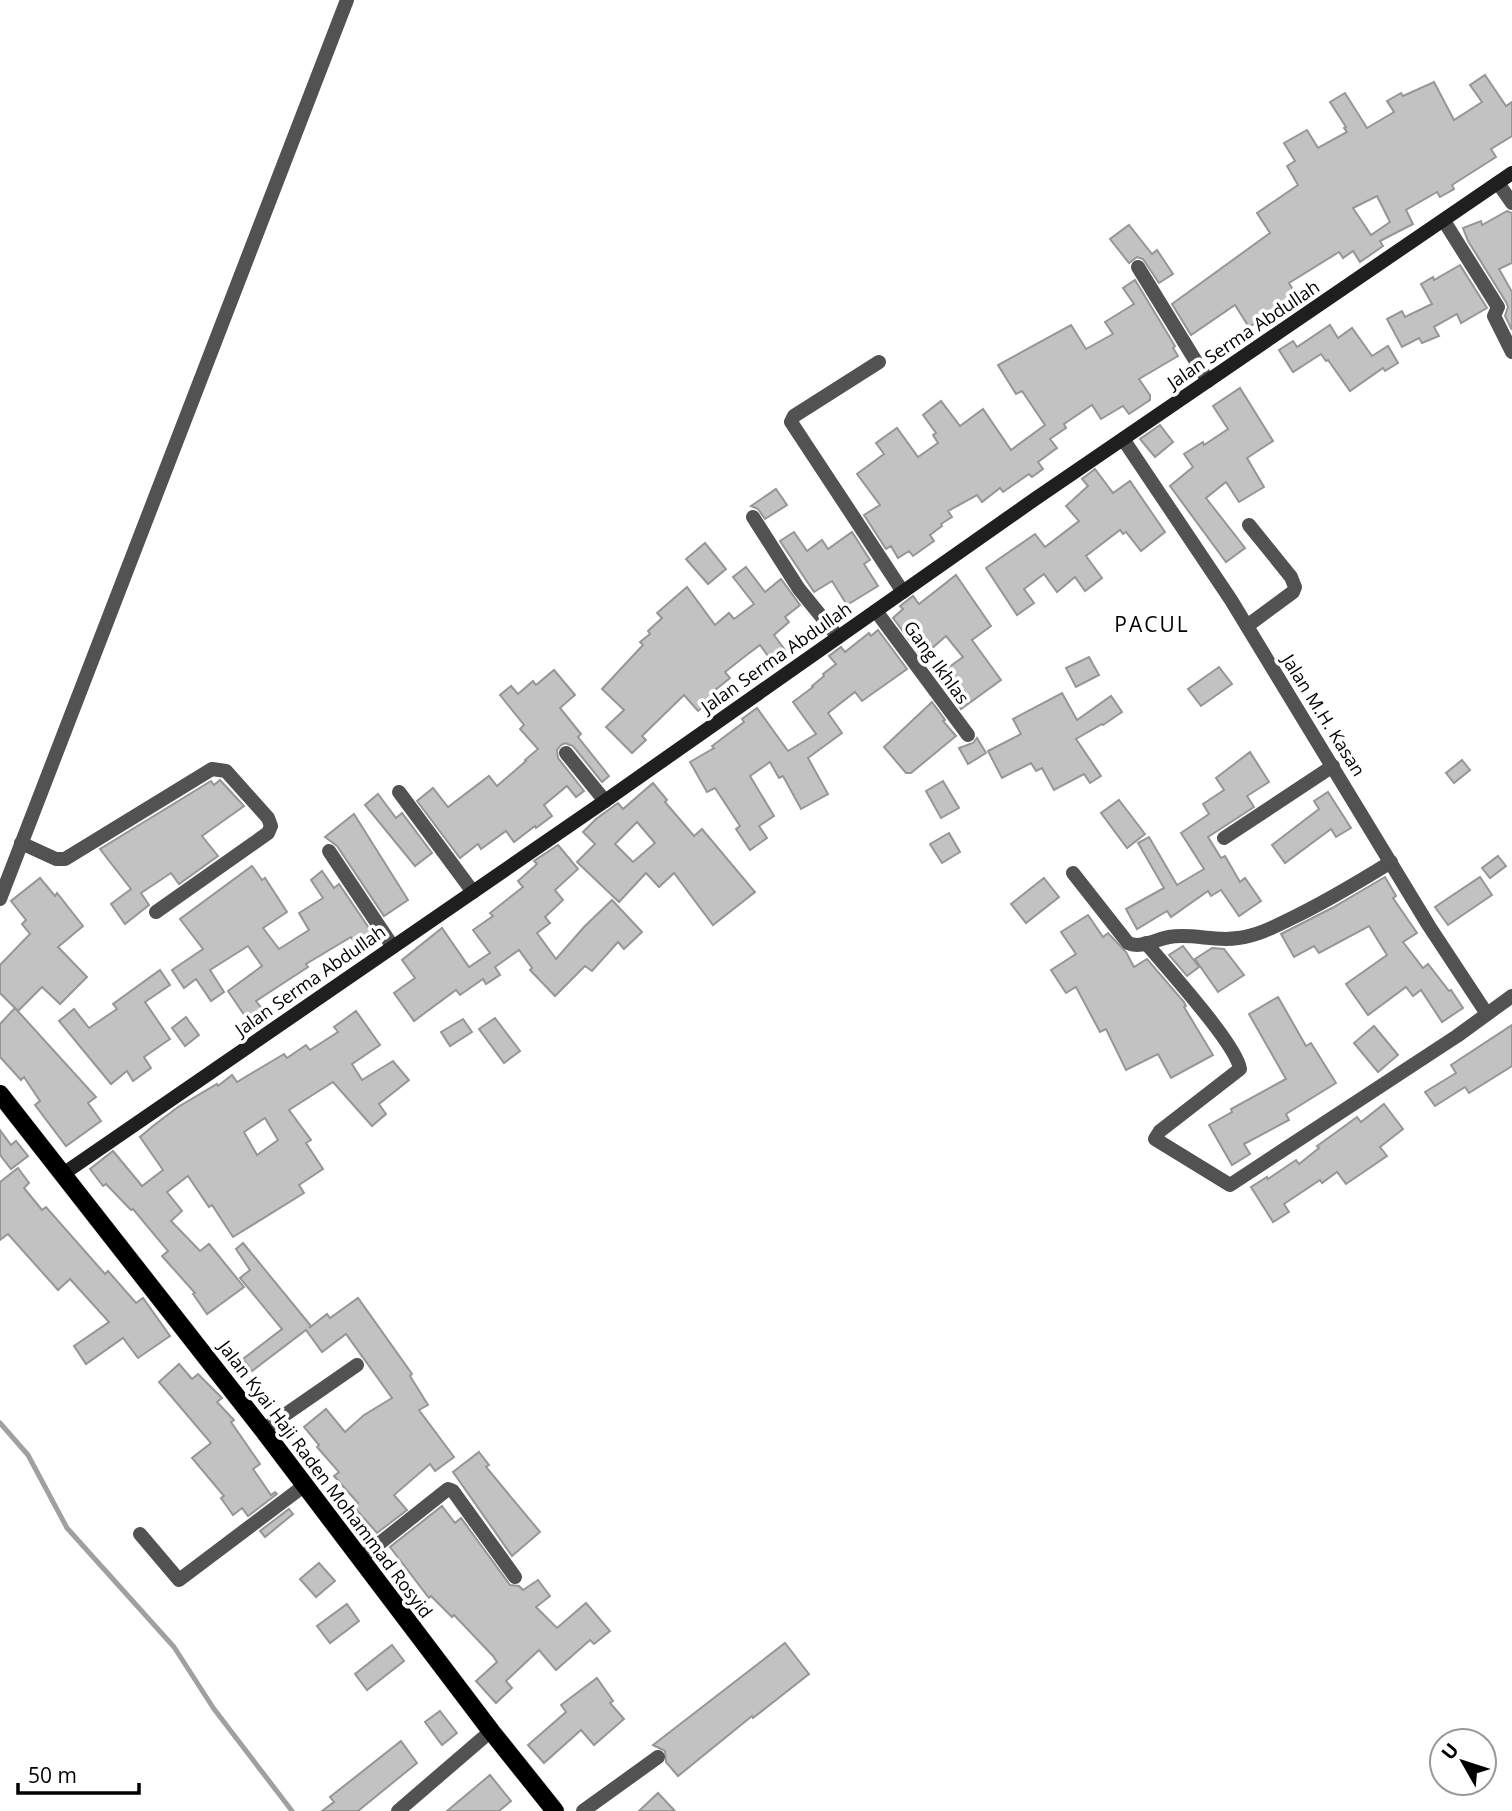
<svg xmlns="http://www.w3.org/2000/svg" width="1512" height="1811" font-family="'Open Sans',sans-serif">
<style>
.lines{fill:none;stroke-linecap:round;stroke-linejoin:round}
.stream{stroke:#a0a0a0;stroke-width:5}
.building{fill:#c2c2c2;stroke:#969696;stroke-width:2;fill-rule:evenodd}
.primary-casing{stroke:#dbdbdb;stroke-width:19}
.minor{stroke:#525252;stroke-width:14}
.secondary{stroke:#1f1f1f;stroke-width:14}
.primary{stroke:#000;stroke-width:18}
.labels{text-anchor:middle;dominant-baseline:central;stroke-width:7;stroke-linejoin:round;paint-order:stroke}
.street-label{font-size:18px;fill:#000;stroke:#fff}
.quarter-label{font-size:21px;letter-spacing:2px;fill:#000;stroke:#fff}
</style>
<rect width="100%" height="100%" fill="#fff"/>
<g class="lines">
<path class="stream" d="M0,1423L28,1455L67,1528L174,1647L214,1709L292,1811"/>
</g>
<g class="building">
<path d="M1485,75L1506,106L1512,102V136L1491,149L1496,157L1452,185L1454,189L1440,197L1437,192L1406,210L1413,224L1380,241L1383,246L1360,262L1353,251L1343,258L1339,252L1289,283L1299,300L1280,311L1278,308L1249,327L1235,305L1191,335L1172,304L1270,233L1257,213L1298,185L1287,166L1295,161L1284,143L1307,130L1318,148L1347,132L1344,128L1346,127L1330,102L1345,93L1367,128L1394,112L1387,101L1401,93L1403,96L1434,82L1454,120L1482,102L1470,85ZM1377,196L1390,222L1371,235L1353,208Z"/>
<path d="M1507,211L1512,213V263L1499,269L1512,292V330L1505,316L1508,307L1506,302L1468,241L1463,228L1481,221L1482,225Z"/>
<path d="M1129,225L1152,254L1157,250L1173,274L1159,283L1143,259L1137,257L1129,263L1110,239Z"/>
<path d="M1460,265L1487,308L1461,323L1457,314L1434,327L1439,336L1422,343L1419,338L1402,347L1387,319L1402,311L1405,317L1432,304L1421,284L1433,277L1434,280Z"/>
<path d="M1135,280L1175,346L1173,348L1178,356L1139,379L1150,395V400L1129,414L1123,406L1101,419L1092,405L1064,424L1066,428L1050,439L1057,448L1038,462L1043,469L1032,477L1029,474L1003,492L1000,488L982,502L977,495L948,511L952,517L941,524L942,526L930,535L934,541L913,556L909,551L898,558L891,546L886,549L864,515L880,505L857,474L884,454L876,443L897,428L918,457L938,443L933,435L936,433L923,415L941,401L960,426L983,409L1011,450L1045,425L1022,391L1016,394L998,365L1071,325L1086,349L1113,334L1105,322L1134,304L1123,288Z"/>
<path d="M1330,325L1338,338L1352,328L1372,356L1388,346L1398,363L1385,371L1383,368L1350,391L1328,360L1326,361L1321,354L1293,372L1279,350L1293,341L1297,347Z"/>
<path d="M1240,388L1273,441L1247,458L1264,487L1239,502L1226,482L1206,498L1245,548L1226,562L1170,486L1193,467L1184,454L1203,442L1204,445L1228,429L1213,406Z"/>
<path d="M1160,425L1173,442L1155,457L1140,439Z"/>
<path d="M1095,469L1113,493L1130,481L1165,532L1141,551L1126,532L1123,534L1120,530L1086,556L1102,578L1085,591L1075,577L1057,592L1044,574L1024,589L1034,603L1017,615L986,568L1035,534L1045,547L1079,521L1066,506L1088,486L1082,479Z"/>
<path d="M776,489L787,505L765,519L758,509L751,506Z"/>
<path d="M794,532L807,551L822,540L828,549L852,532L870,560L864,564L878,586L847,605L832,581L814,592L780,541Z"/>
<path d="M705,543L726,569L708,584L686,559Z"/>
<path d="M746,567L765,592L781,579L800,605L785,617L789,622L774,635L785,650L771,660L760,645L744,657L725,672L730,678L714,691L717,696L698,711L684,695L642,736L646,740L632,753L606,727L624,710L602,689L643,645L640,642L650,634L648,631L662,618L657,613L687,587L715,625L729,613L734,619L754,604L733,577Z"/>
<path d="M956,575L991,626L972,640L1001,680L961,709L938,675L963,657L946,636L922,657L893,618L903,609L900,606L913,596L919,604Z"/>
<path d="M878,630L907,669L862,701L855,692L828,713L842,733L808,758L828,794L801,809L783,776L779,778L770,762L750,776L774,816L759,826L767,838L750,850L736,829L740,826L715,788L707,792L690,762L714,748L712,746L744,722L742,719L757,708L788,751L816,734L793,702L813,687L812,686L824,676L823,674L836,664L829,656L841,647L845,652L869,633L871,636Z"/>
<path d="M1089,657L1099,675L1076,687L1066,668Z"/>
<path d="M1219,667L1232,684L1201,706L1188,689Z"/>
<path d="M554,670L575,695L560,708L581,734L578,737L609,776L602,782L573,746L565,743L561,745L557,750L558,758L584,791L576,797L567,786L544,805L552,816L536,828L535,826L514,842L506,831L481,849L478,844L460,858L417,801L433,788L448,807L489,776L497,786L526,761L525,760L538,749L520,729L524,725L500,695L511,686L518,694L533,681L536,685Z"/>
<path d="M1062,693L1077,720L1111,696L1122,712L1103,725L1102,724L1076,739L1101,776L1090,783L1084,774L1054,790L1042,768L1036,771L1031,763L1002,778L988,751L1021,734L1013,719Z"/>
<path d="M932,702L945,720L943,721L956,736L911,773H906L884,747Z"/>
<path d="M977,738L986,753L968,764L959,748L973,743Z"/>
<path d="M1250,752L1269,782L1247,796L1254,807L1208,837L1221,858L1225,856L1240,882L1245,878L1261,901L1239,916L1221,890L1211,896L1208,891L1171,917L1167,911L1137,929L1126,909L1164,888L1138,843L1149,837L1177,885L1204,869L1181,833L1209,814L1203,804L1224,790L1216,778Z"/>
<path d="M1462,760L1470,770L1454,783L1446,773Z"/>
<path d="M220,780L244,806L202,836L218,856L179,884L171,873L141,893L149,905L125,924L111,904L131,889L100,849L211,781L214,785Z"/>
<path d="M943,781L959,808L941,818L926,791Z"/>
<path d="M653,783L667,800L665,802L694,836L702,829L755,892L713,925L674,873L659,887L646,873L619,902L577,862L595,844L583,832L596,819L618,803L623,809ZM637,822L655,843L633,862L615,844Z"/>
<path d="M1328,792L1351,828L1336,837L1331,829L1285,863L1272,845L1319,809L1314,801Z"/>
<path d="M378,794L396,818L402,813L432,853L415,866L365,805Z"/>
<path d="M1119,800L1145,834L1127,848L1101,813Z"/>
<path d="M354,814L408,900L384,916L337,846L325,837Z"/>
<path d="M949,833L960,852L942,863L930,844Z"/>
<path d="M558,845L578,869L555,890L563,900L545,917L550,923L537,933L556,959L584,927L612,900L642,932L624,949L618,942L592,971L585,966L555,996L530,970L532,968L519,950L495,967L500,975L486,984L483,979L460,995L456,990L414,1021L394,993L415,978L402,960L442,928L469,967L490,953L473,930L493,916L490,913L523,887L518,881L537,864L534,861Z"/>
<path d="M1498,856L1506,866L1490,878L1482,868Z"/>
<path d="M252,866L262,880L265,878L287,912L263,928L279,949L309,930L299,913L323,898L311,880L322,871L334,888L339,884L371,931L355,943L351,937L306,964L308,967L256,1001L264,1011L249,1022L228,991L262,966L248,946L210,970L224,992L211,1001L196,979L184,988L172,970L203,949L180,919Z"/>
<path d="M1385,877L1396,896L1393,898L1417,933L1403,942L1423,968L1428,964L1449,991L1451,990L1463,1008L1442,1022L1421,990L1413,996L1406,987L1368,1015L1346,984L1387,955L1369,926L1319,953L1314,946L1294,957L1281,934L1332,908Z"/>
<path d="M1480,877L1492,895L1448,925L1435,907Z"/>
<path d="M40,878L55,896L57,893L83,926L58,947L87,977L60,1004L42,987L18,1011L0,993V965L30,934L22,924L26,920L11,901Z"/>
<path d="M1044,878L1059,897L1026,923L1011,904Z"/>
<path d="M1088,915L1103,937L1108,933L1126,952L1134,967L1147,959L1184,1002L1186,1006L1184,1007L1213,1055L1171,1078L1158,1054L1126,1070L1106,1029L1100,1032L1076,987L1066,993L1051,970L1076,954L1061,932Z"/>
<path d="M1183,946L1199,967L1187,976L1169,955Z"/>
<path d="M1212,948L1224,949L1244,975L1218,992L1195,959Z"/>
<path d="M160,970L170,985L145,1002L170,1039L144,1057L151,1068L133,1081L127,1071L111,1084L59,1021L74,1009L89,1028L117,1009L113,1004Z"/>
<path d="M1278,997L1306,1046L1311,1043L1336,1083L1286,1114L1289,1120L1244,1144L1250,1154L1232,1165L1209,1125L1232,1112L1231,1109L1286,1079L1249,1014Z"/>
<path d="M15,1008L96,1097L88,1103L101,1121L66,1146L35,1105L40,1101L24,1077L21,1080L0,1057V1024Z"/>
<path d="M356,1011L380,1045L352,1064L362,1080L393,1061L409,1080L379,1104L386,1114L372,1126L333,1082L289,1110L311,1140L306,1143L323,1169L299,1185L304,1193L233,1237L212,1205L209,1207L188,1176L167,1192L182,1211L171,1221L200,1251L209,1244L244,1287L207,1314L193,1294L195,1293L162,1256L168,1251L133,1209L131,1210L106,1184L103,1186L90,1169L113,1151L142,1186L163,1170L140,1137L153,1126L178,1107L217,1084L218,1086L232,1075L237,1082L284,1054L287,1058L306,1045L310,1050L338,1032L334,1027ZM265,1118L278,1140L257,1155L244,1132Z"/>
<path d="M186,1017L199,1035L185,1046L172,1028Z"/>
<path d="M495,1018L520,1051L504,1063L479,1029Z"/>
<path d="M463,1019L472,1032L450,1046L441,1032Z"/>
<path d="M1512,1025V1066L1469,1093L1465,1087L1435,1106L1425,1092L1456,1073L1451,1065Z"/>
<path d="M1374,1026L1398,1055L1378,1072L1354,1043Z"/>
<path d="M1384,1104L1403,1129L1380,1147L1387,1156L1346,1184L1337,1172L1322,1183L1320,1180L1284,1204L1289,1212L1273,1222L1251,1187L1267,1177L1268,1179L1296,1160L1299,1164L1319,1148L1317,1146L1357,1117L1361,1122Z"/>
<path d="M0,1130L11,1145L16,1141L28,1156L11,1169L0,1155Z"/>
<path d="M18,1168L29,1183L24,1188L42,1210L46,1207L105,1274L108,1271L136,1303L143,1298L170,1336L138,1358L123,1338L86,1364L74,1346L109,1322L70,1279L58,1290L8,1234L0,1240V1182Z"/>
<path d="M243,1243L311,1326L309,1328L327,1314L330,1318L358,1298L412,1374L410,1376L428,1405L419,1410L454,1457L435,1471L430,1464L394,1495L407,1510L377,1533L354,1507L358,1503L334,1476L339,1472L317,1447L319,1445L304,1427L326,1409L345,1432L364,1415L392,1398L346,1334L322,1352L306,1330L252,1371L243,1359L282,1329L240,1278L250,1270L236,1249Z"/>
<path d="M179,1364L192,1379L198,1374L222,1398L217,1402L234,1420L231,1422L260,1464L253,1469L271,1495L275,1492L277,1494L248,1516L242,1508L233,1515L221,1498L224,1496L192,1458L211,1443L159,1382Z"/>
<path d="M479,1452L489,1465L486,1467L540,1532L512,1556L453,1472Z"/>
<path d="M442,1506L455,1523L461,1518L510,1585L519,1586L523,1590L538,1580L550,1596L536,1607L557,1628L586,1603L610,1631L594,1644L590,1640L556,1670L539,1650L506,1681L512,1688L496,1703L476,1681L497,1662L493,1656L454,1615L452,1617L431,1596L429,1598L390,1547Z"/>
<path d="M289,1509L293,1514L265,1537L260,1531Z"/>
<path d="M319,1563L335,1581L316,1597L300,1579Z"/>
<path d="M347,1604L359,1621L330,1643L317,1626Z"/>
<path d="M785,1643L809,1674L753,1718L752,1716L678,1776L666,1762L665,1751L653,1745Z"/>
<path d="M392,1645L404,1661L367,1690L355,1674Z"/>
<path d="M597,1678L613,1701L610,1703L624,1719L594,1745L581,1730L544,1763L528,1745L566,1712L561,1705Z"/>
<path d="M440,1711L457,1733L442,1745L425,1722Z"/>
<path d="M401,1741L417,1763L358,1811H322L334,1802L330,1797Z"/>
<path d="M490,1775L511,1801L499,1811H447Z"/>
<path d="M658,1793L675,1811H639Z"/>
</g>
<g class="lines">
<defs>
<path id="primary" d="M0,1094L263,1430L491,1731L555,1811"/>
</defs>
<use href="#primary" class="primary-casing"/>
<g class="minor">
<path d="M1498,183L1512,203"/>
<path d="M1444,221L1498,307L1494,316L1512,352"/>
<path d="M1138,267L1208,381"/>
<path d="M879,362L794,416L791,422L903,592"/>
<path d="M1123,439L1231,600L1429,926L1487,1014"/>
<path d="M753,517L799,589L838,637"/>
<path d="M876,611L968,735"/>
<path d="M1247,626L1293,592L1295,587L1291,577L1249,525"/>
<path d="M566,753L605,801"/>
<path d="M399,792L473,892"/>
<path d="M1224,838L1333,766"/>
<path d="M21,843L56,859H65L212,769L226,771L268,818L271,826L268,833L156,912"/>
<path d="M329,851L393,947"/>
<path d="M1073,873L1128,943C1140,949 1157,939 1169,937C1193,933 1215,942 1238,938C1256,936 1272,928 1288,920C1324,903 1357,883 1391,862"/>
<path d="M0,899L347,0"/>
<path d="M1146,943C1165,966 1237,1045 1240,1069L1160,1131L1155,1139L1230,1185L1457,1036L1512,996"/>
<path d="M263,1430L357,1365"/>
<path d="M140,1534L179,1580L305,1485"/>
<path d="M361,1558L448,1489L453,1491L515,1577"/>
<path d="M398,1811L491,1731"/>
<path d="M583,1811L658,1757"/>
</g>
<path class="secondary" d="M63,1174L605,801L1035,499L1512,173"/>
<use href="#primary" class="primary"/>
</g>
<g class="labels">
<g class="street-label">
<text transform="translate(1243 334) rotate(-34)">Jalan Serma Abdullah</text>
<text transform="translate(776 657) rotate(-35)">Jalan Serma Abdullah</text>
<text transform="translate(937 662) rotate(54)">Gang Ikhlas</text>
<text transform="translate(1324 715) rotate(58)">Jalan M.H. Kasan</text>
<text transform="translate(310 980) rotate(-35)">Jalan Serma Abdullah</text>
<text transform="translate(326 1479) rotate(53)">Jalan Kyai Haji Raden Mohammad Rosyid</text>
</g>
<g class="quarter-label">
<text x="1152" y="624">PACUL</text>
</g>
</g>
<g transform="translate(1463 1762) rotate(309)"><circle r="33" fill="#ffffff" stroke="#999999" stroke-width="2"/>
<path d="M0-5L12 26L0 18L-12 26Z" fill="#000000"/>
<text y="-10" font-size="19" font-weight="bold" text-anchor="middle" fill="#000000">U</text>
</g>
<path d="M18 1783v10h121v-10" fill="none" stroke="#000000" stroke-width="3.5"/>
<text x="28" y="1783" font-size="21" fill="#000000" stroke="#ffffff" stroke-width="5" paint-order="stroke">50 m</text>
</svg>
